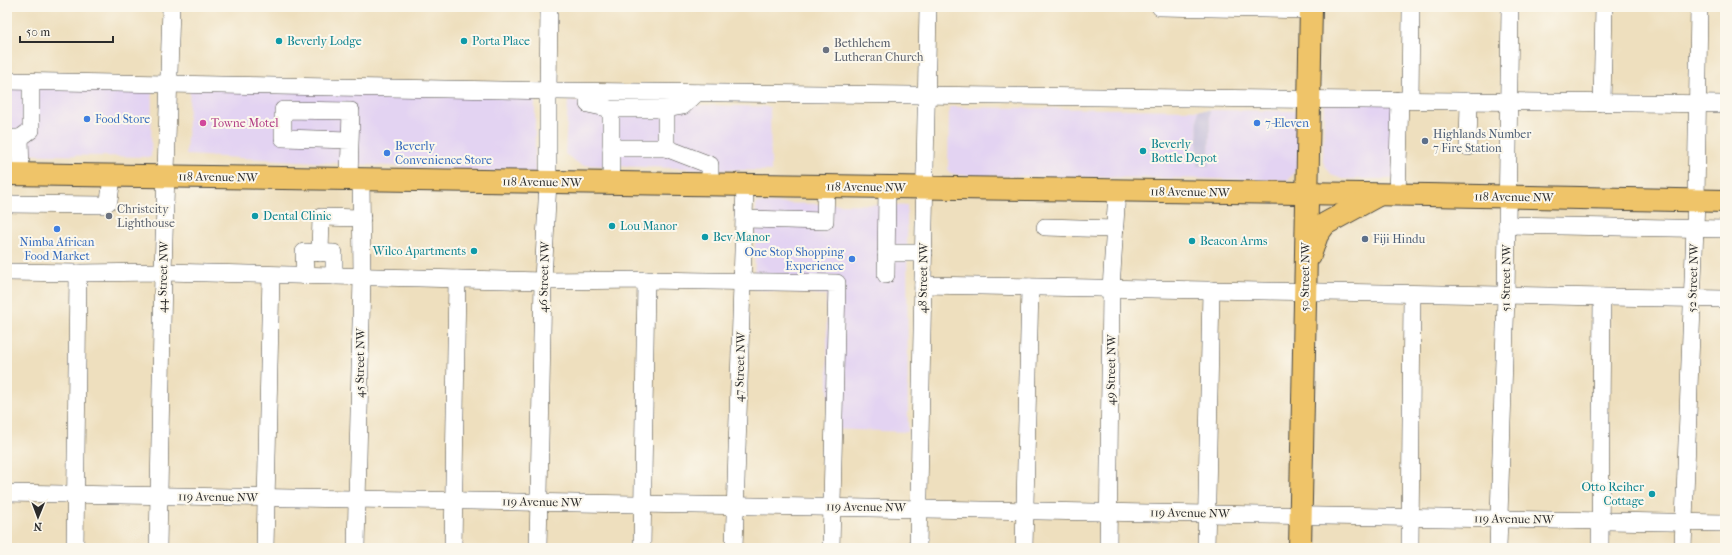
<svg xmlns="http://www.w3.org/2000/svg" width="1732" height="555" font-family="'IM FELL French Canon',serif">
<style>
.built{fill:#e3d3f2}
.industrial{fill:#c6c0da}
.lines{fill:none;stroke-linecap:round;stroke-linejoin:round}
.minor-casing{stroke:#484641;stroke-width:18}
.major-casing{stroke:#484641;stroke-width:24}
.minor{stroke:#fff;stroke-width:17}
.major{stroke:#efc469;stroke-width:22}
.culture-dot{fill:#0f9aa8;stroke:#fbf7ec;stroke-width:1.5}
.worship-dot{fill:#6b7280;stroke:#fbf7ec;stroke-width:1.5}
.shop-dot{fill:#3f7fe0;stroke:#fbf7ec;stroke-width:1.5}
.hotel-dot{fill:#d1479c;stroke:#fbf7ec;stroke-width:1.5}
.service-dot{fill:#5c6f8a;stroke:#fbf7ec;stroke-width:1.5}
.labels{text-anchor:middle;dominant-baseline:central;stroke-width:4;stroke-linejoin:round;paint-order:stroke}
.culture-label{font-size:12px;fill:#0d838f;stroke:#fbf7ec;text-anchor:start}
.worship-label{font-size:12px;fill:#5b616d;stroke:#fbf7ec;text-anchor:start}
.shop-label{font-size:12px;fill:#366cbe;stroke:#fbf7ec;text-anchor:start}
.hotel-label{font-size:12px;fill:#b23c85;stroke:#fbf7ec;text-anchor:start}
.service-label{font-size:12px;fill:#4e5e75;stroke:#fbf7ec;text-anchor:start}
.street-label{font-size:12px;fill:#2b2b2b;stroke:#fbf7ec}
</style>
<rect width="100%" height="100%" fill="#fbf7ec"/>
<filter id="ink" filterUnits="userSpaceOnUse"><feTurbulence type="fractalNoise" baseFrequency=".025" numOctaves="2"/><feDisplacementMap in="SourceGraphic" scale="8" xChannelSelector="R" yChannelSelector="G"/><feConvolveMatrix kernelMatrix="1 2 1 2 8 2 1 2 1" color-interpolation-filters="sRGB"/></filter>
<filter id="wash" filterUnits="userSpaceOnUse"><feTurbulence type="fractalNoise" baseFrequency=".012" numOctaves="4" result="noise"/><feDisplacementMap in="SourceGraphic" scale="16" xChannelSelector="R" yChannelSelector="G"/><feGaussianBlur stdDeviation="0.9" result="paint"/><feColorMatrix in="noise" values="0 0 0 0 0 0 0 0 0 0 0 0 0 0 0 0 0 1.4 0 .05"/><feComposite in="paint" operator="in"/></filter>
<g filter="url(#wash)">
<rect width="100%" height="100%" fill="#eedfbe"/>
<g class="built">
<path d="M7,86L152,89L151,157L7,154Z"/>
<path d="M190,88L535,95V174L186,155Z"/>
<path d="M1324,92L1396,94L1393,179H1343L1331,175L1323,162Z"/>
<path d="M568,101L770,107L771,171L581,165L565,154Z"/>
<path d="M949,107L1198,110L1197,166H1209L1210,110L1300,111L1298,166L1291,177L1287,180L958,175L950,173L948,169Z"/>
<path d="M756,203L907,205L908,432L829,429L826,295L754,289Z"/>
</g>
<path class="industrial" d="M1198,110H1210L1209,166H1197Z"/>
</g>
<g filter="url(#ink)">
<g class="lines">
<defs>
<g id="minor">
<path d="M1160,7L1310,10"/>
<path d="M7,81L555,91L1725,104"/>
<path d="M588,92V104L611,109H666V148H611V109"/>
<path d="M1410,100L1411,7"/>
<path d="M1602,103L1604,7"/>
<path d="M666,109L683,106L697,93"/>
<path d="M7,138H20L21,174"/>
<path d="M20,138L31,130V91"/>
<path d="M1468,147L1469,101"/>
<path d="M611,148V183"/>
<path d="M666,148L710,165V185"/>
<path d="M349,178L351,111L283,110V138L350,140"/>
<path d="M1397,195L1400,100"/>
<path d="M7,204L104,205L109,201L112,177"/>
<path d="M744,219L825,221L826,186"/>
<path d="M1507,225L1725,229"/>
<path d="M1045,227L1115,229"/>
<path d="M320,253L321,217L362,218"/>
<path d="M886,253H924"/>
<path d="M7,272L78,273L163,272L543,281L646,280L837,283L831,548"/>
<path d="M886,275L887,187"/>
<path d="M305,276L304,252L334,253V276"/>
<path d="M923,285L1725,299"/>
<path d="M7,493L1725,523"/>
<path d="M75,548L78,273"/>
<path d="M158,548L163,272L171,7"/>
<path d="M265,548L271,275"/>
<path d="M356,548L362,277L361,179"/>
<path d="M453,548L457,279"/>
<path d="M538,548L543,281L548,181V91L549,7"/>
<path d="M642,548L646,280"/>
<path d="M734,548L745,185"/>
<path d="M918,548L928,7"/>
<path d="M1024,548L1030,287"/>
<path d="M1108,548L1111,289L1117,191"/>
<path d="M1206,548L1211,290"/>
<path d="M1410,548L1412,294"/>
<path d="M1498,548L1506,296L1510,7"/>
<path d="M1600,548L1602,297"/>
<path d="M1683,548L1696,200L1699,7"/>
</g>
<g id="major">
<path d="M7,174L1428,195L1725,201"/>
<path d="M1310,255L1317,235L1325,224L1378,195"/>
<path d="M1300,548L1311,7"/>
</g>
</defs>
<use href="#minor" class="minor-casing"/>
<use href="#major" class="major-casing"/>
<use href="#minor" class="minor"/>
<use href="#major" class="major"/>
</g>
</g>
<g class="culture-dot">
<circle cx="279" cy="41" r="4"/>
<circle cx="464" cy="41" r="4"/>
<circle cx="1143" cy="151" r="4"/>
<circle cx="255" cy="216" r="4"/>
<circle cx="612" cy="226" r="4"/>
<circle cx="705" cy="237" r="4"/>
<circle cx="1192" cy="241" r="4"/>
<circle cx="474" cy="251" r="4"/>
<circle cx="1652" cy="494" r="4"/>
</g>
<g class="worship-dot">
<circle cx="826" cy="50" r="4"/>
<circle cx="109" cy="216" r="4"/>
</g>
<g class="shop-dot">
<circle cx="87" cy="119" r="4"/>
<circle cx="1257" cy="123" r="4"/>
<circle cx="387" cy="153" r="4"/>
<circle cx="57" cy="229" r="4"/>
<circle cx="852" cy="259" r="4"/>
</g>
<circle class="hotel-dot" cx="203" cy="123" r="4"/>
<g class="service-dot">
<circle cx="1425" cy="141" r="4"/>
<circle cx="1365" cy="239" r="4"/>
</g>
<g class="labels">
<g class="culture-label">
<text x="287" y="41">Beverly Lodge</text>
<text x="472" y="41">Porta Place</text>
<text x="1151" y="144">Beverly<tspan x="1151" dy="14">Bottle Depot</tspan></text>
<text x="263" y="216">Dental Clinic</text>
<text x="620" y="226">Lou Manor</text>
<text x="713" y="237">Bev Manor</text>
<text x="1200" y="241">Beacon Arms</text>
<text x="466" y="251" text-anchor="end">Wilco Apartments</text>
<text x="1644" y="487" text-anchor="end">Otto Reiher<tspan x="1644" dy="14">Cottage</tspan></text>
</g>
<g class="worship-label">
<text x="834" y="43">Bethlehem<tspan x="834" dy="14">Lutheran Church</tspan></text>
<text x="117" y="209">Christcity<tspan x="117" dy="14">Lighthouse</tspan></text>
</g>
<g class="shop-label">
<text x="95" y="119">Food Store</text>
<text x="1265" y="123">7-Eleven</text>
<text x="395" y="146">Beverly<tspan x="395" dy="14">Convenience Store</tspan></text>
<text x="57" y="242" text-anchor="middle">Nimba African<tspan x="57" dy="14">Food Market</tspan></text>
<text x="844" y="252" text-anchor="end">One Stop Shopping<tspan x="844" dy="14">Experience</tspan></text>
</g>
<g class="hotel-label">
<text x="211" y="123">Towne Motel</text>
</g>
<g class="service-label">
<text x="1433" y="134">Highlands Number<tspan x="1433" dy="14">7 Fire Station</tspan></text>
<text x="1373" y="239">Fiji Hindu</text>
</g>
<g class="street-label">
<text transform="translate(218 177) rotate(1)">118 Avenue NW</text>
<text transform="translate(542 182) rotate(1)">118 Avenue NW</text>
<text transform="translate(866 187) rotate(1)">118 Avenue NW</text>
<text transform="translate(1190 192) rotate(1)">118 Avenue NW</text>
<text transform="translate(1514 197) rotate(1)">118 Avenue NW</text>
<text transform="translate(163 277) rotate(-88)">44 Street NW</text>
<text transform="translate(544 277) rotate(-88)">46 Street NW</text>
<text transform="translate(1305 277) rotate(-89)">50 Street NW</text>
<text transform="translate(923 278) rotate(-89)">48 Street NW</text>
<text transform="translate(1506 278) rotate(-89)">51 Street NW</text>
<text transform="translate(1693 278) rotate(-88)">52 Street NW</text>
<text transform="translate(360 363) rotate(-89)">45 Street NW</text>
<text transform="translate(740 367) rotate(-88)">47 Street NW</text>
<text transform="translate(1111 370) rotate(-89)">49 Street NW</text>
<text transform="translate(218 497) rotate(1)">119 Avenue NW</text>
<text transform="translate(542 502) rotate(1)">119 Avenue NW</text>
<text transform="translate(866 507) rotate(1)">119 Avenue NW</text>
<text transform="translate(1190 513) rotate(1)">119 Avenue NW</text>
<text transform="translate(1514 519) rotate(1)">119 Avenue NW</text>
</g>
</g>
<rect width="1732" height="555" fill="none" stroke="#fbf7ec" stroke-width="24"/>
<g transform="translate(38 517) rotate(181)" stroke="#fbf7ec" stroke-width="3" paint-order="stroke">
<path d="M0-3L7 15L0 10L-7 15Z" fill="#2b2b2b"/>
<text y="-6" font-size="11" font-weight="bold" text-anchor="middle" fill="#2b2b2b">N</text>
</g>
<path d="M20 36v6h93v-6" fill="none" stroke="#2b2b2b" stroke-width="2"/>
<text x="26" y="36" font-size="12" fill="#2b2b2b" stroke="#fbf7ec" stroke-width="3" paint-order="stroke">50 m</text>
</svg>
